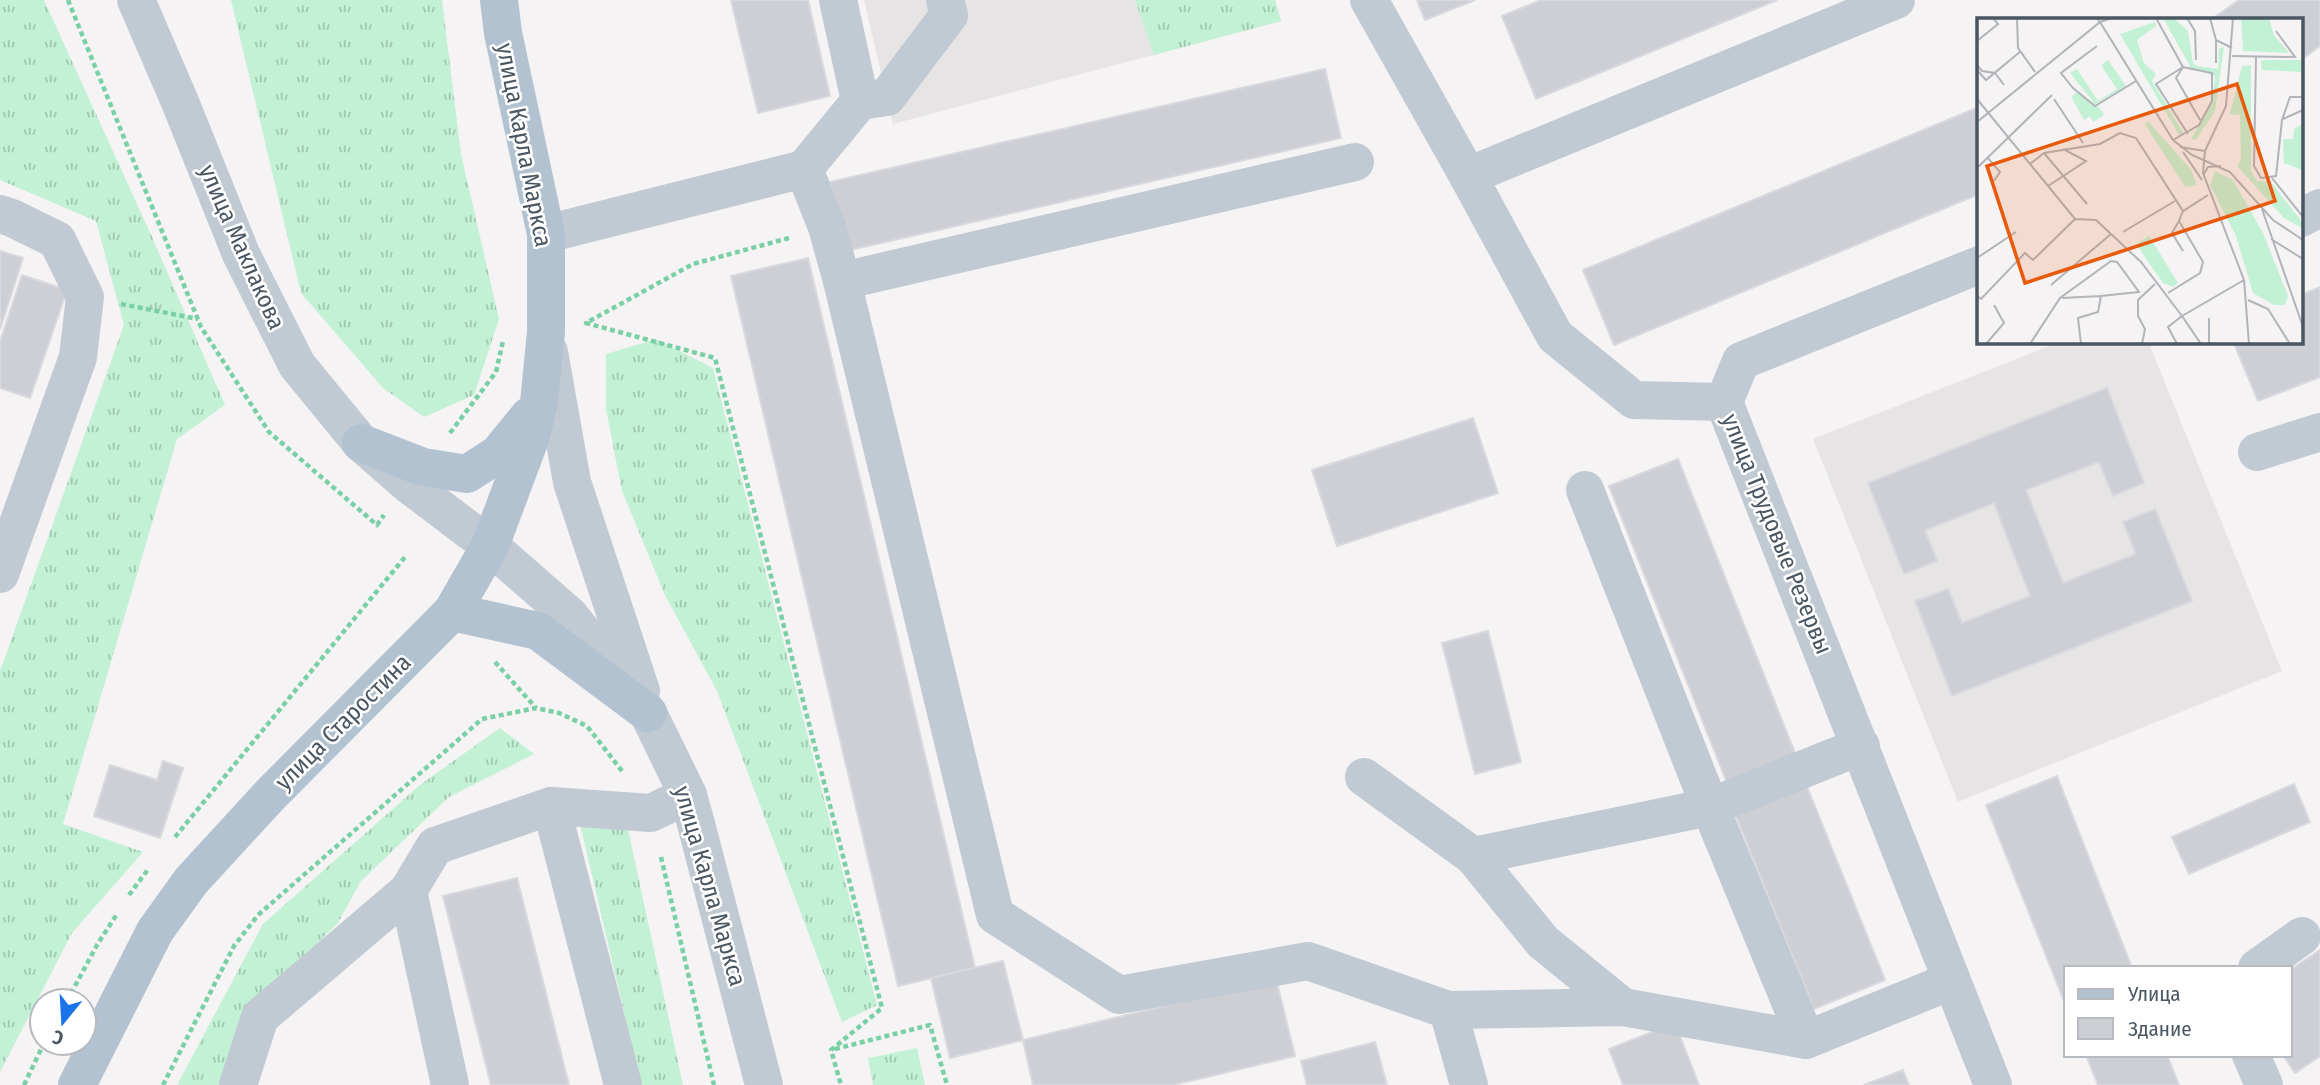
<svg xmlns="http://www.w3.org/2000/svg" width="2320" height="1085" font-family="'Fira Sans Condensed',sans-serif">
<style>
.education{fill:#e6e4e5}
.grass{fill:url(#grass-tufts)}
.building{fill:#cdcfd5;stroke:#d7d9de;stroke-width:2}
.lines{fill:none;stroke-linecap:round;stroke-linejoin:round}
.path{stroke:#7ad0a6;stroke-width:4.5;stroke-dasharray:5 3.5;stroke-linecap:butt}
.minor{stroke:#c1cad2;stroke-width:38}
.major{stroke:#b3c2d1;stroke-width:38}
.labels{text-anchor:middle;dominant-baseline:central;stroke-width:5;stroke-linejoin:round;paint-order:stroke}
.street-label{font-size:24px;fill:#4a5661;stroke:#fff}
.inset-road{fill:none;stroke:#b1b4b9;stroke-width:2}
.view{fill:#e8590c;fill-opacity:0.15;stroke:#e8590c;stroke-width:3.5}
.inset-edge{fill:none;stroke:#4a5661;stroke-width:3.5}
</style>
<defs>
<pattern id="grass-tufts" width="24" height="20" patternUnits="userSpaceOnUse" patternTransform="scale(1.75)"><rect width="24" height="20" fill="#c3f1d5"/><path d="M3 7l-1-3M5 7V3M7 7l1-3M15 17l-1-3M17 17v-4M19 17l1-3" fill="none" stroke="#a0c6b0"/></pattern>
</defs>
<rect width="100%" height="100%" fill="#f5f3f3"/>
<g class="education">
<path d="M864,0H1275L1281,21L893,124Z"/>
<path d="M2062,341H2148L2282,671L1958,802L1813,439Z"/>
</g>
<g class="grass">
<path d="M0,0H44L152,237L225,405L177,439L63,824L143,852L72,933L0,1072V671L124,325L96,221L0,180Z"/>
<path d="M231,0H442L461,154L499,319L474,395L424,417L383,388L301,293Z"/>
<path d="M1135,0H1275L1281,21L1154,55Z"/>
<path d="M656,339L713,368L877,1005L842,1022L717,691L665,595L622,491L606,409V354Z"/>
<path d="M500,728L534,754L449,797L361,881L338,923L260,998L220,1085H177L263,924L421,784Z"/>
<path d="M578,815H625L683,1085H641Z"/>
<path d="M917,1048L925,1085H873L868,1058Z"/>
</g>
<g class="building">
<path d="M731,0H808L830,96L758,113Z"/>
<path d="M1417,0H1475L1425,20Z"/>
<path d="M1541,0H1777L1536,99L1502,16Z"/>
<path d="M2239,0H2320V46L2301,60V19H2212Z"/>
<path d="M1325,69L1341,138L846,251L830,182Z"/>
<path d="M1979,107V194L1614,345L1583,270Z"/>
<path d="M0,251L23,258L0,329Z"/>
<path d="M808,258L975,968L898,986L731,276Z"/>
<path d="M22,275L67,290L30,398L0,388V342Z"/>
<path d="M2320,287V377L2258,401L2233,341H2301V295Z"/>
<path d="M2107,388L2144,483L2113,496L2099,462L2026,490L2063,583L2136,554L2123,522L2155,509L2192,601L1952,696L1915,601L1948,589L1962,623L2030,596L1994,503L1925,530L1937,561L1904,574L1868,483Z"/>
<path d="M1473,418L1498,493L1337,546L1312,470Z"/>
<path d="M1678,459L1797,758L1728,785L1609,486Z"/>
<path d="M1488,631L1521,762L1475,774L1442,643Z"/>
<path d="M163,761L183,768L160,838L94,816L110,765L157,780Z"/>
<path d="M2057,776L2132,968H2066V1006L1986,805Z"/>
<path d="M1806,784L1885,980L1814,1009L1735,814Z"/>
<path d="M2294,784L2310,822L2189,874L2172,837Z"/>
<path d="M517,878L569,1085H491L443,896Z"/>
<path d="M2320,950V1056L2295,1073L2283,1055H2290V970Z"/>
<path d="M1003,961L1023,1040L950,1058L931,978Z"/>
<path d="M1276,979L1295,1056L1173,1085H1033L1023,1040Z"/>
<path d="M1675,1023L1699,1085H1623L1609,1049Z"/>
<path d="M1375,1042L1387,1085H1307L1301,1061Z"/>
<path d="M2086,1055H2167L2179,1085H2098Z"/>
<path d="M1903,1070L1909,1085H1864Z"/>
</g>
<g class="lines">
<g class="path">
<path d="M68,0L201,327L269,432L377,525L384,515"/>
<path d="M789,238L693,264L586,323L715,358L882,1008L831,1050L841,1085"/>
<path d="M121,304L198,319"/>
<path d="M450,433L496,372L503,341"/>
<path d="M495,662L536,708"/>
<path d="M175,837L405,557"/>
<path d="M661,857L714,1085"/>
<path d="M129,895L149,868"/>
<path d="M67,1001L97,945L117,914"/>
<path d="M835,1049L930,1025L947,1085"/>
<path d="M24,1085L44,1043"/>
<path d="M163,1085L234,946L258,915L482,719L536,708L559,713L587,726L622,771"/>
</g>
<g class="minor">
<path d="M136,0L180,102L241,254L297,365L361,443L408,484L490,546L569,615L648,713L688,795L695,820L764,1085"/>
<path d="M1369,0L1468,176L1555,336L1634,400L1724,402L1993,1085"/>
<path d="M860,101L887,97L949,15L945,0"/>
<path d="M804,169L860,101L838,0"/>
<path d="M1468,176L1896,0"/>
<path d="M0,214L12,218L57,240L85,297L78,357L0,574"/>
<path d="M2301,218L2320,208"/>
<path d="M546,234L804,169L827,227L842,281L995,915L1119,995L1308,961L1448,1010L1623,1007L1806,1040L1951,981"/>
<path d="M842,281L1355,162"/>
<path d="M549,352L572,482L641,691"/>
<path d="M1724,402L1741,361L1979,265"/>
<path d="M2257,452L2320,432"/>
<path d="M1585,490L1710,807L1806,1040"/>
<path d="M1364,777L1473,856"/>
<path d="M551,806L623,1085"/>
<path d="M408,891L450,1085"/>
<path d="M2257,968L2302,936"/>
<path d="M1623,1007L1543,942L1473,856L1710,807L1861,746"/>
<path d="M1448,1010L1469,1085"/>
<path d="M2251,1055L2264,1085"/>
<path d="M238,1085L260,1017L408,891L435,846L551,806L651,813L688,795"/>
</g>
<g class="major">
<path d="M361,443L423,467L467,474L498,454L529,416"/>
<path d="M452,612L538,631L648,713"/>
<path d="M77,1085L155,931L191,881L270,795L452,612L490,546L530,439L539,403L546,332V234L503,33L499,0"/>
</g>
</g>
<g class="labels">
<g class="street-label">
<text transform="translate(524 145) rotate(79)">улица Карла Маркса</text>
<text transform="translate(242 247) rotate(66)">улица Маклакова</text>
<text transform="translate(1777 534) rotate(68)">улица Трудовые Резервы</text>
<text transform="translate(343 722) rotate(-45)">улица Старостина</text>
<text transform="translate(710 886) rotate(74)">улица Карла Маркса</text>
</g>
</g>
<g transform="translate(1977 18)">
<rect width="326" height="326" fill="#f5f3f3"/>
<path d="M186,0H197L211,13L216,45L220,48L241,51L242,30L247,29L238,93L219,122L214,121L235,85L238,58L214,50ZM264,0H292L297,17L312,35L266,33ZM178,4L179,8L160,22L167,45L179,56L175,63L207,116L202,117L143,16ZM288,42H325V54L285,52L284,43ZM274,47V153L280,163L294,164L325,204V210L307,200L260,148L264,142L263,97L253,96L265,48ZM100,75L123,90L127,97L116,104L113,98L107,102L94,78ZM171,103L214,152L220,167L208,169L168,106ZM325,106V152L307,145L306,121H316L317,111ZM238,153L256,162L286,215L311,278L308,287H297L276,275L259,218L233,167ZM172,218L201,265L196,269L186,265L159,226Z" fill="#c3f1d5"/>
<path d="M131,42L149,68L118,86L93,55L100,51L121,83L140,71L124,47Z" fill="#c3f1d5"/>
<path class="inset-road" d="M40,0L41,30L58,54M135,0L123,4L196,122L215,137L253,154L296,202L326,222M179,0L206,49L235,55V83L222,107L196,122M210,0L218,13L219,42M233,0L239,22L255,30M256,0L249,88L228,133L226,155L267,262L272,326M239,22V45M0,23L21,6L16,0M120,28L84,55L96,70L118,88L159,63M255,38L318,39L299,13M279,39L277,148L284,160L299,158L305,102L313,79H326M0,47L5,53L18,55L27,67M0,52L9,62L44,33M0,81L98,201L119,202L164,244L205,298L267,262M77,81L106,125M306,101L326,92M0,104L123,4L120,0M211,116L179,66L206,49L199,60L223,102M203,129L228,133M206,134L225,162M67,135L110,186M10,139L23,154L17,163M53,146L67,135L123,126L143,115L159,120L206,193L231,177M0,150L75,77M227,156L231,149L244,148M295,160L326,199M71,168L109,143L88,132M285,191L326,309M202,203L195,215L206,233M146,214L198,183M294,221L326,241M0,240L39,214M74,267L134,216M191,275L223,255L226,244L202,203L206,193M0,278L4,281L48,235L56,242L98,201M85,280L124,278M271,282L291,291L313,326M232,300V326M9,326L27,305L17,287M53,326L83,280L134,243L140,244L162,274L124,278L121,294L101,300L104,326M165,326L168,311L161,298V282L178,266M200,326L191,309L205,298L224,326"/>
<path class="view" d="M260,66L298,183L48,265L10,148Z"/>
<rect width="326" height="326" class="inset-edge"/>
</g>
<rect x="2064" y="966" width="228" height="91" fill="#ffffff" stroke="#b7bbc0" stroke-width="2"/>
<rect x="2078" y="989" width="35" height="10" fill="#b3c2d1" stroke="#b7bbc0" stroke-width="2"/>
<text x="2128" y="1001" font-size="21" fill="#4a5661">Улица</text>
<rect x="2078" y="1018" width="35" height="21" fill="#cdcfd5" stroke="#b7bbc0" stroke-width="2"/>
<text x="2128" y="1036" font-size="21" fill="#4a5661">Здание</text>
<g transform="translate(63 1022) rotate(198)"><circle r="33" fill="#ffffff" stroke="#b7bbc0" stroke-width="2"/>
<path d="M0-5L12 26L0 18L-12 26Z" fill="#1a73e8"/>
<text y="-10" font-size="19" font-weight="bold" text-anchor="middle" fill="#4a5661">С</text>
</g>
</svg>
